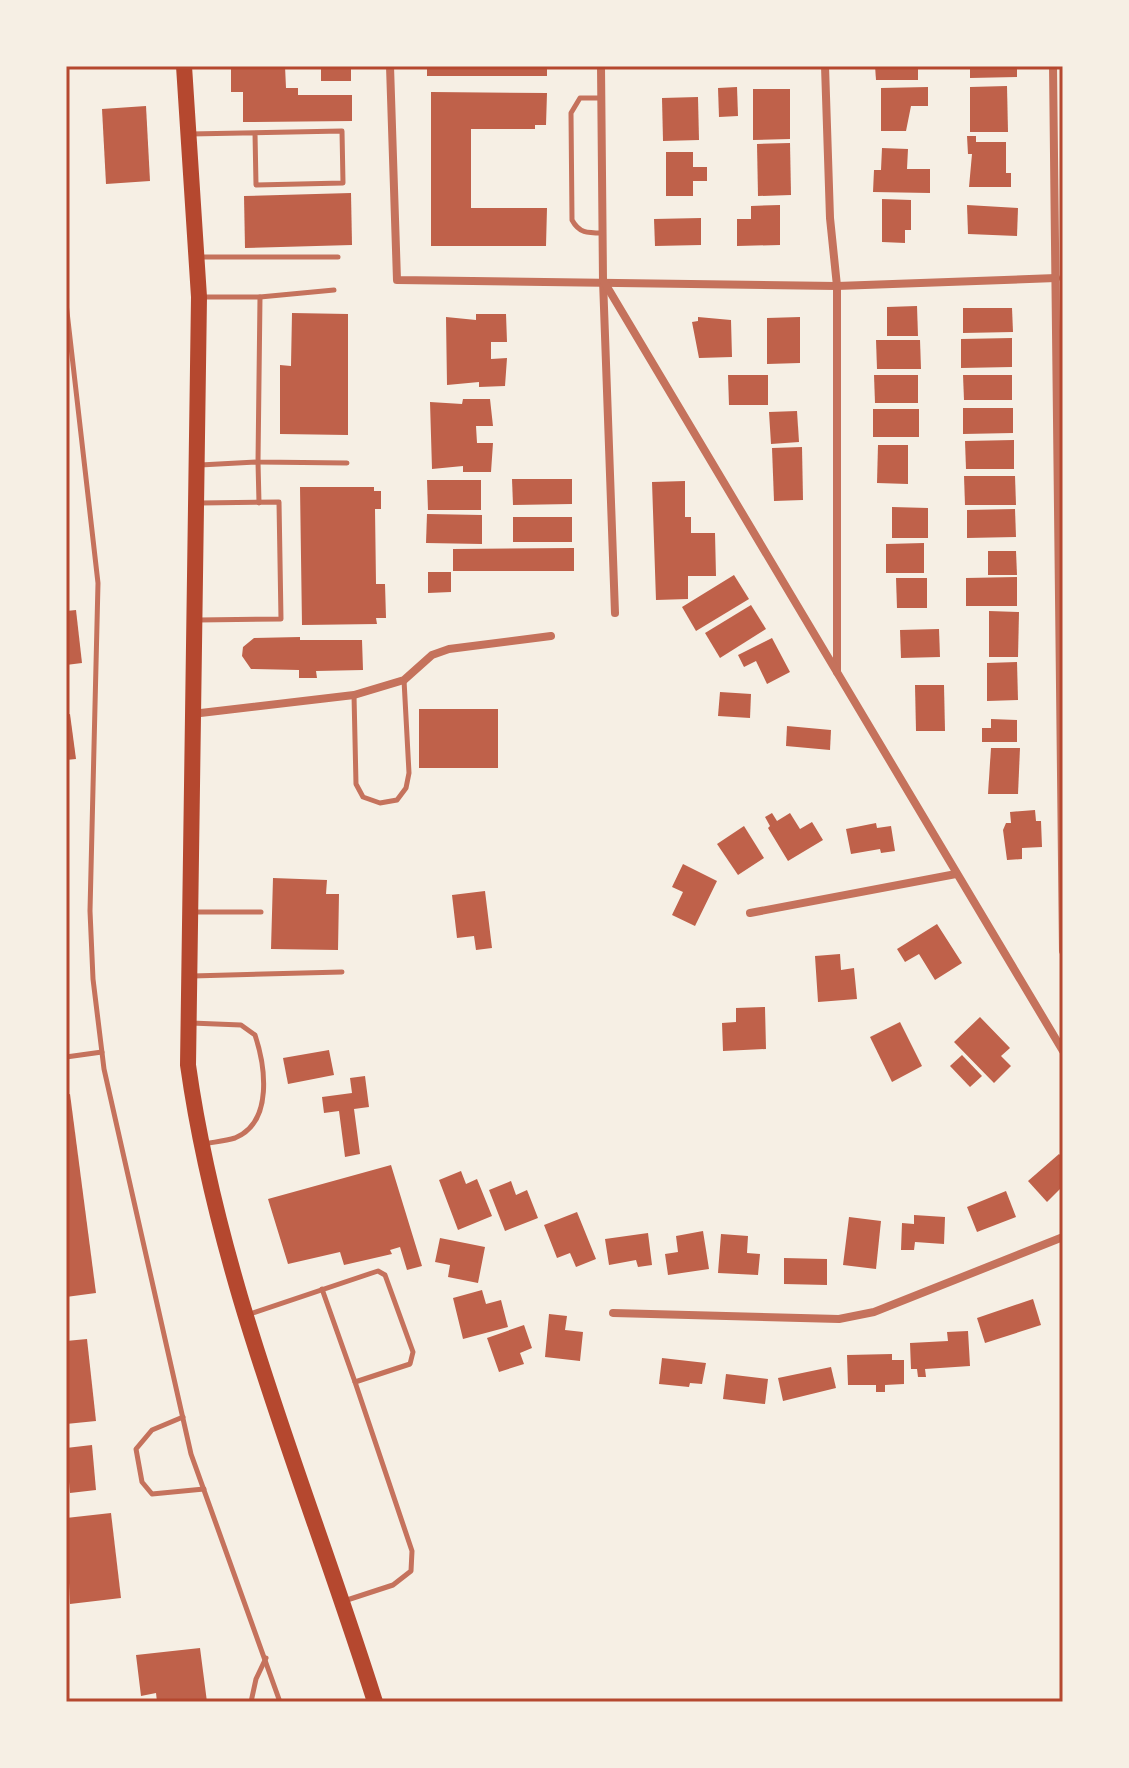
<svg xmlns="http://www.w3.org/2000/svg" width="1129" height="1768" font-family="Mulish,sans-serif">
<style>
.building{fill:#bf614a}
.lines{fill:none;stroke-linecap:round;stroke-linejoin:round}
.service{stroke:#c5725c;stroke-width:5}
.minor{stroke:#c5725c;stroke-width:8}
.primary{stroke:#b5482f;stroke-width:16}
.neatline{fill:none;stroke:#b5482f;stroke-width:3}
</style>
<rect width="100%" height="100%" fill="#f6efe4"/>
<g class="building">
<path d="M231,66H285L286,88H298V95H352V121L243,122V92H231Z"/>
<rect x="321" y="66" width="30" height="15"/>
<rect x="427" y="66" width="120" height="10"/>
<path d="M875,66H918V80H876Z"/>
<path d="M970,66H1017V77L970,78Z"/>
<path d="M1007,86L1008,132H970V87Z"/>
<path d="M737,87L738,116L719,117L718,88Z"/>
<path d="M928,87V106H911L906,131H881V88Z"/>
<path d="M753,89H790V139L753,140Z"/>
<path d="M431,92L547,93L546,125H535V129H471V208H547L546,246H431Z"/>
<path d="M698,97L699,140L663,141L662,98Z"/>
<path d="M146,106L150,181L106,184L102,109Z"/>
<path d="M967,136H976V142H1006V173H1011V187H969L972,154H968Z"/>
<path d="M790,143L791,195L758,196L757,144Z"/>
<path d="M882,148L908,149L907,169H930V193L873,192L874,170H881Z"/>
<path d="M666,152H693V167H707V181H693V196H666Z"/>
<path d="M351,193L352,245L245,248L244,196Z"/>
<path d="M882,199L911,200V230H905V243L882,242Z"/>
<path d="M780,205V245L737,246V219H751V206Z"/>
<path d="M967,205L1018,208L1017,236L968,234Z"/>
<path d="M701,218V245L655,246L654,219Z"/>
<path d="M917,306L918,336H887V307Z"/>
<path d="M963,308H1012L1013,332L963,333Z"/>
<path d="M292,313L348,314V435L280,434V365L291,366Z"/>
<path d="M476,314H506L507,342H491V359L507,358L505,386L479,387V382L447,385L446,317L476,320Z"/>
<path d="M698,317L731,320L732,357L699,358L692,322L698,321Z"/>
<path d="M800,317V363L767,364V318Z"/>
<path d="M1012,338V367L961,368V339Z"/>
<path d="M876,340H920L921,369H877Z"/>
<path d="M728,375H768V405H729Z"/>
<path d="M874,375H918V403H875Z"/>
<path d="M963,375H1012V400H964Z"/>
<path d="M463,399H490L493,426H476L477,443H493L491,472H463V466L432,469L430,402L462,404Z"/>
<path d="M963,408H1013V433L963,434Z"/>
<rect x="873" y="409" width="46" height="28"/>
<path d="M797,411L799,442L771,444L769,412Z"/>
<path d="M1014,440V469H966L965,441Z"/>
<path d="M878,445H908V484L877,483Z"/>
<path d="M802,447L803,500L774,501L772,448Z"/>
<path d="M964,476H1015L1016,505H965Z"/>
<path d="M512,479H572V504L513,505Z"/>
<path d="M427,480H481V510H428Z"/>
<path d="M685,481V517H691V533H715L716,576H688V599L656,600L652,482Z"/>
<path d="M300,487H374V491H381V509H375L376,584H385L386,618H376L377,624L302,625Z"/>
<path d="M892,507L928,508V538H892Z"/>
<path d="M1015,509L1016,537L967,538V510Z"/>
<path d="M427,514L482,515V544L426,543Z"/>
<rect x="513" y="517" width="59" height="25"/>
<path d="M924,543V573H886V544Z"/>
<path d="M574,548V571H453V549Z"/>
<path d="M988,551H1016L1017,575H988Z"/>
<path d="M428,572H451V592L428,593Z"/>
<path d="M734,575L749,599L696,631L682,607Z"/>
<path d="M1017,577V606H966V578Z"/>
<path d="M896,578H927V608H897Z"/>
<path d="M751,605L766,629L720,658L705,633Z"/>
<path d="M76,610L82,663L66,665V611Z"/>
<path d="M989,611L1019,612L1018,657H989Z"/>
<path d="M939,629L940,657L901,658L900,630Z"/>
<path d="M300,637V640H362L363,670L316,671L317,678H299V670L251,669L242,656L243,647L254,638Z"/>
<path d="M772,638L790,672L767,684L756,661L744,667L738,655Z"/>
<path d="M1017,662L1018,700L987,701V663Z"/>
<path d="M915,685H944L945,731H916Z"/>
<path d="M720,692L751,694L750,718L718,716Z"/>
<rect x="419" y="709" width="79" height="59"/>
<path d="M70,714L76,759L66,760V715Z"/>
<path d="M991,719L1017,720V742H982V728H991Z"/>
<path d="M787,726L831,730L830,750L786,746Z"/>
<path d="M991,748H1020L1018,794H988Z"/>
<path d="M1035,810L1036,821H1041L1042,847L1022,848V859L1007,860L1003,830L1006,823H1011L1010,812Z"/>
<path d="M772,813L777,821L790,813L800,829L812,822L823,840L788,861L768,828L770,826L765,817Z"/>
<path d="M876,823L877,828L891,826L895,851L881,853L880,849L851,854L846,829Z"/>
<path d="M744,826L764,858L738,875L717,844Z"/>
<path d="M683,864L717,881L695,926L672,915L683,892L672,887Z"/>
<path d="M273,878L327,880L326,894H339L338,950L271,949Z"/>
<path d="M485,891L492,948L476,950L474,936L457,938L452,895Z"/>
<path d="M937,924L962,963L935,980L919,954L905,962L897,949Z"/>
<path d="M840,954L841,970L854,968L857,999L818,1002L815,956Z"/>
<path d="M765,1007L766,1049L723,1051L722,1023L736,1022V1008Z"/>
<path d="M980,1017L1010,1048L1001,1056L1011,1066L994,1083L954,1042Z"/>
<path d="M900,1022L922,1066L892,1082L870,1037Z"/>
<path d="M329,1050L334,1075L288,1084L283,1058Z"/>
<path d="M962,1055L982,1076L970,1087L950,1066Z"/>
<path d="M365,1076L369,1107L354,1109L360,1154L345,1157L339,1111L324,1113L322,1097L352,1093L350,1078Z"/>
<path d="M70,1094L96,1293L66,1297V1095Z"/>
<path d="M1059,1154L1063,1158V1186L1047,1202L1028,1181Z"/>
<path d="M391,1165L422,1266L407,1270L400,1247L390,1250L392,1254L344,1265L340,1252L288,1264L268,1199Z"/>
<path d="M461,1171L466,1184L477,1179L492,1216L458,1230L439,1180Z"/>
<path d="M511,1181L516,1195L527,1190L538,1218L505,1231L489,1190Z"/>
<path d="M1006,1191L1016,1217L977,1232L967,1207Z"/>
<path d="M577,1212L596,1259L576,1267L570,1253L557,1258L544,1225Z"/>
<path d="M914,1215L945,1217L944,1244L915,1242L914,1250H901L902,1223L914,1224Z"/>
<path d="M849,1217L881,1221L876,1269L843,1265Z"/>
<path d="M703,1231L709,1269L668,1275L665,1254L678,1252L676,1236Z"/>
<path d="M648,1233L652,1265L638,1267L636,1260L609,1265L605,1239Z"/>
<path d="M721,1234L748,1236L747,1253L760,1254L758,1275L718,1273Z"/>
<path d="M440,1238L485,1247L478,1283L448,1277L450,1265L435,1262Z"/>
<path d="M784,1258L827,1259V1285L784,1284Z"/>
<path d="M482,1290L486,1304L501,1300L508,1327L463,1339L453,1298Z"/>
<path d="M1033,1299L1041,1325L985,1343L977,1318Z"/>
<path d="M549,1314L567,1316L565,1330L583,1332L580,1361L545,1357Z"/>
<path d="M524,1325L532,1348L520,1353L524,1364L499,1372L487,1338Z"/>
<path d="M968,1331L970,1366L925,1369L926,1377H918L917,1369H911L910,1343L948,1341L947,1332Z"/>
<path d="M87,1339L96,1421L66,1424V1341Z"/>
<path d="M892,1354V1360H904V1384L885,1385V1392H876V1385H848L847,1355Z"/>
<path d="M662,1358L706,1363L702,1384L690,1383L689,1387L659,1384Z"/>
<path d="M831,1367L836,1388L783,1401L778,1378Z"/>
<path d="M726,1374L768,1379L765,1404L723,1399Z"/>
<path d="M92,1445L96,1490L70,1493L66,1448Z"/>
<path d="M111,1513L121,1598L70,1604L66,1518Z"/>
<path d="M200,1648L207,1702H157L156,1693L141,1696L136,1655Z"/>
</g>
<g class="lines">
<g class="service">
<path d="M600,98H580L571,113L572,220C579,233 587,233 602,233"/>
<path d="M190,134L342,131L343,183L256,185L255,133"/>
<path d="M201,257H338"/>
<path d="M204,297H260L258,462L347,463"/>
<path d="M260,297L334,290"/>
<path d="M66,303L98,583L90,911L93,979L104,1069L191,1454L280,1702"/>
<path d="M200,465L258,462L259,503"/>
<path d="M198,620L281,619L279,502L200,503"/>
<path d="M354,695L356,784L363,797L380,803L397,800L406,788L409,773L404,680"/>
<path d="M193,912H261"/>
<path d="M192,976L342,972"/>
<path d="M191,1023L241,1025L255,1035C265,1065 274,1122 235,1138C225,1141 214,1142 204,1144"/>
<path d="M66,1057L102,1052"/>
<path d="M322,1289L355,1382"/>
<path d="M250,1314L378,1271L385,1275L413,1352L410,1364L355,1382L412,1551L411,1571L393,1585L344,1601"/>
<path d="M183,1417L152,1430L136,1449L142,1482L152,1494L204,1489"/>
<path d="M251,1702L256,1679L266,1658"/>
</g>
<g class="minor">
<path d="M390,66L397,280L837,286L1056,278"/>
<path d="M601,66L603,280L615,613"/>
<path d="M825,66L830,218L837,286V672"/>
<path d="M1053,66L1063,951"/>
<path d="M603,280L1063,1051"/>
<path d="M192,714L354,695L404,680L432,655L449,649L551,636"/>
<path d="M750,913L956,874"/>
<path d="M613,1313L839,1319L874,1312L1063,1237"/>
</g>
<path class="primary" d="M184,66L199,297L188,1065C219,1285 309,1492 375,1702"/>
</g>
<rect width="1129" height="1768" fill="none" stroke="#f6efe4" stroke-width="136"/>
<rect x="68" y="68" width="993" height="1632" class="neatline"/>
</svg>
